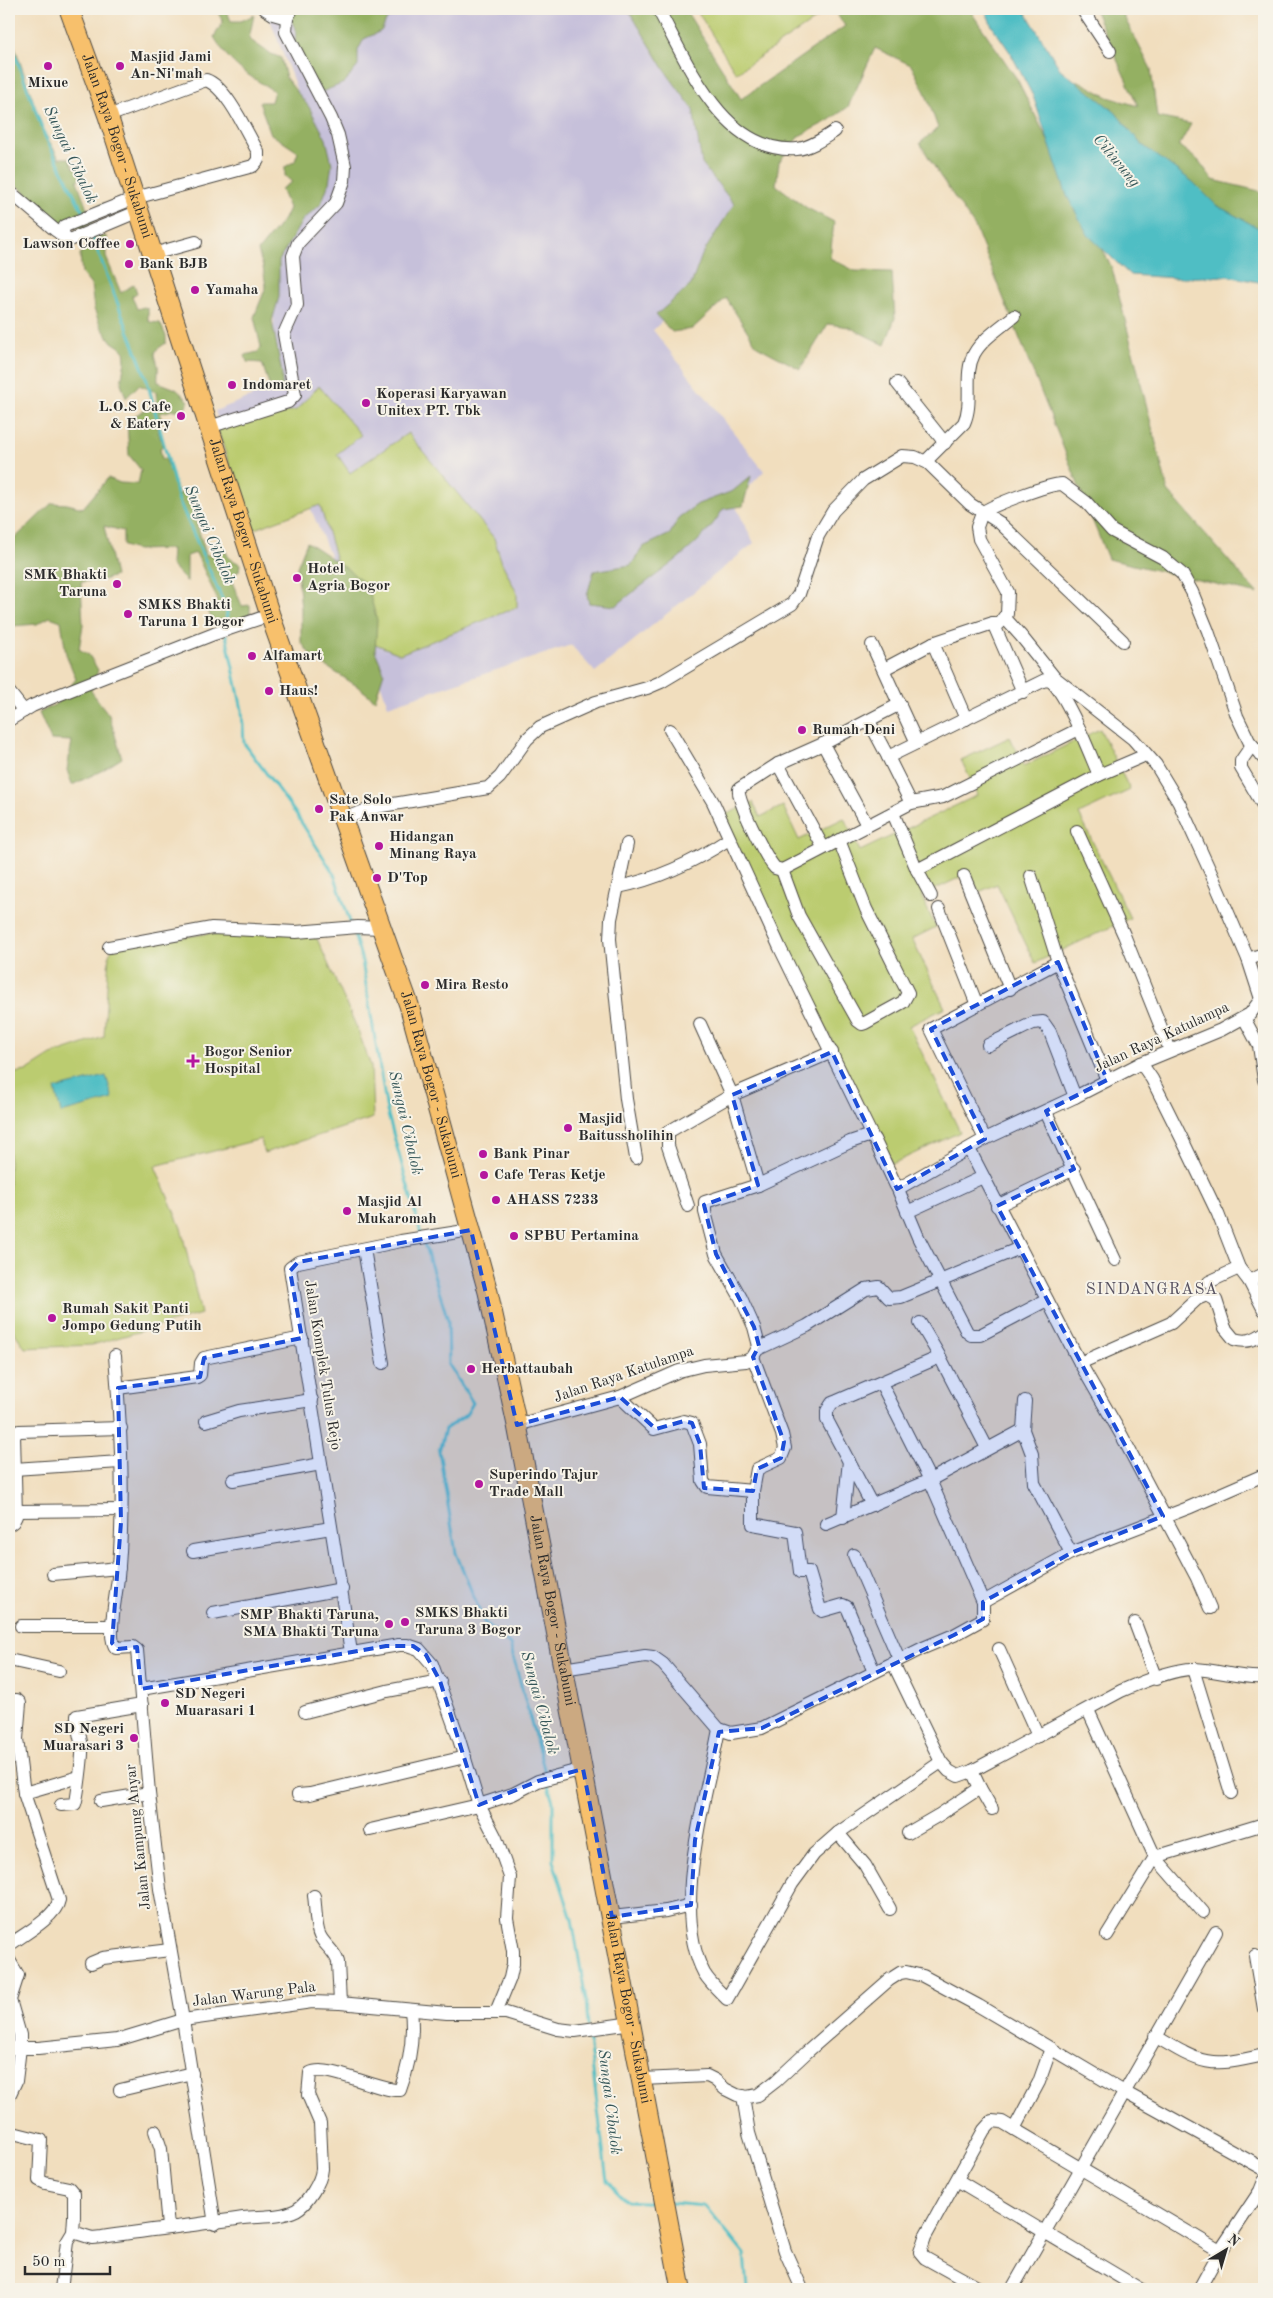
<svg xmlns="http://www.w3.org/2000/svg" width="1273" height="2298" font-family="'Old Standard TT',serif">
<style>
.industrial{fill:#c6c0da}
.green{fill:#bbcc6f;stroke:#737c4d}
.forest{fill:#94b062;stroke:#606e46}
.water{fill:#50bec4;stroke:#3e7478}
.lines{fill:none;stroke-linecap:round;stroke-linejoin:round}
.stream{stroke:#50bec4;stroke-width:3}
.minor-casing{stroke:#494641;stroke-width:14}
.highway-casing{stroke:#494641;stroke-width:21}
.minor{stroke:#fff;stroke-width:12}
.highway{stroke:#f7c06c;stroke-width:19}
.marked{fill:#1d4ed8;fill-opacity:0.2;stroke:#1d4ed8;stroke-width:4;stroke-dasharray:10 6;stroke-linejoin:round}
.poi-dot{fill:#b5179e;stroke:#f7f3e8;stroke-width:2}
.labels{text-anchor:middle;dominant-baseline:central;stroke-width:4;stroke-linejoin:round;paint-order:stroke}
.poi-label{font-size:15px;font-weight:bold;fill:#2b2b2b;stroke:#f7f3e8;text-anchor:start}
.street-label{font-size:15px;fill:#2b2b2b;stroke:#f7f3e8}
.water-label{font-size:16px;font-style:italic;fill:#365759;stroke:#f7f3e8}
.neighbourhood-label{font-size:16px;letter-spacing:1px;fill:#585361;stroke:#f7f3e8}
</style>
<rect width="100%" height="100%" fill="#f7f3e8"/>
<filter id="ink" filterUnits="userSpaceOnUse"><feTurbulence type="fractalNoise" baseFrequency=".02" numOctaves="2"/><feDisplacementMap in="SourceGraphic" scale="10" xChannelSelector="R" yChannelSelector="G"/><feConvolveMatrix kernelMatrix="1 2 1 2 8 2 1 2 1" color-interpolation-filters="sRGB"/></filter>
<filter id="wash" filterUnits="userSpaceOnUse"><feTurbulence type="fractalNoise" baseFrequency=".0096" numOctaves="4" result="noise"/><feDisplacementMap in="SourceGraphic" scale="20" xChannelSelector="R" yChannelSelector="G"/><feGaussianBlur stdDeviation="1.12" result="paint"/><feColorMatrix in="noise" values="0 0 0 0 0 0 0 0 0 0 0 0 0 0 0 0 0 1.4 0 .05"/><feComposite in="paint" operator="in"/></filter>
<g filter="url(#wash)">
<rect width="100%" height="100%" fill="#f1debe"/>
<path class="industrial" d="M266,9H637L704,117L759,231L653,330L764,471L734,503L754,543L595,672L571,645L388,706L370,652L308,502L255,525L215,411L276,387L272,263L326,167Z"/>
<g class="green">
<path d="M696,9H818L822,15L736,73Z"/>
<path d="M319,386L361,435L337,454L350,473L408,433L494,538L502,563L517,593V607L400,654L373,643L343,584L320,505L252,530L217,428L296,410Z"/>
<path d="M1100,729L1130,790L1079,814L1130,918L1035,963L997,884L979,892L969,873L921,896L936,927L912,939L945,1008L909,1026L960,1132L892,1164L723,816L753,802L760,817L783,806L799,840L844,818L860,851L978,795L961,760L1010,737L1024,766Z"/>
<path d="M314,932L357,1028L371,1066L373,1118L264,1153L261,1139L155,1166L181,1228L201,1314L92,1345L25,1348L9,1324V1074L26,1071L51,1055L104,1037L109,954L114,946L214,933Z"/>
</g>
<g class="forest">
<path d="M216,9H226L231,21H241L254,15L249,39L269,53L281,58L286,78L309,107L326,139L332,164L329,183L321,204L303,219L279,261V297L272,321L282,373V391L272,394L262,363L247,362L245,355L258,352L261,347L254,317L266,287L263,267L258,251L284,219L289,208L281,189L292,182L285,176V167L295,161L298,152L271,134L259,102H271L274,91C245,73 233,68 214,37L223,22Z"/>
<path d="M283,9H413L387,19L381,31L364,39L358,50V66L344,83L319,93L305,87L295,43L296,28Z"/>
<path d="M628,9H685L741,99L845,26L833,9H969L1017,79L1112,268L1168,491L1258,594L1108,559L975,227L940,176L920,143L938,128L925,92L911,65L875,48L848,107L828,121L799,136L779,162L776,185L807,208L834,222L830,258L855,271L892,272L895,318L885,345L849,327L828,324L800,369L757,346L726,298L692,329L672,332L656,315L691,285L702,255L734,204L702,164L693,109L668,75Z"/>
<path d="M1094,9H1120L1151,69L1157,117L1191,124L1179,146L1199,161L1213,180L1259,191L1264,198V236L1207,211L1066,80L1079,81L1108,97L1138,106Z"/>
<path d="M9,30L44,132L59,158H69L74,168L78,169L81,176L77,181L88,211L104,203V212C78,239 74,225 47,215L44,208L9,179Z"/>
<path d="M106,236V257L121,293L134,284L137,293L132,296L137,309L144,307L148,309V319L150,322L160,323L166,336V343C151,353 155,352 158,366C159,370 157,377 158,382L176,389L189,401L184,410H173L160,413L162,423L156,425L163,446L160,448L162,459L165,458L179,494L187,492L206,554L210,556L225,550L229,558L240,564L239,571L230,577L242,606L250,605V614L231,622L212,620L207,608L218,601L196,553L187,556V582L171,565L172,549L137,550L123,546V531L104,526L115,576L103,580L81,582L83,625L79,649L89,655L98,670L91,691L109,715L122,758L103,770L72,785L67,770L72,741L51,740L39,713L56,704L76,679L66,654L61,621L50,617L37,624L12,626L9,587V544L52,503L67,504L83,508L108,478L120,483L138,484L141,470L129,455L127,420L157,403L156,392L139,385L126,398L121,383L125,361L124,350L112,342L101,327L94,309L91,285L82,274L80,254L96,238Z"/>
<path d="M751,476L743,506L723,509C699,551 652,575 616,606L589,603L587,595L594,571L631,565L643,547L670,534L679,517L698,504L733,491Z"/>
<path d="M307,542L346,568L367,585L377,620L375,651L384,672L375,700L357,686L313,658L301,642V608L297,567Z"/>
</g>
<g class="water">
<path d="M985,9H1024L1060,69L1115,112L1141,144L1193,182L1216,205L1264,231V283L1227,276L1175,278L1130,275L1088,235L1067,196L1033,96L1010,52L992,26Z"/>
<path d="M106,1076L113,1099L61,1113L55,1089Z"/>
</g>
<g class="lines">
<g class="stream">
<path d="M9,38L45,136L84,214"/>
<path d="M91,234L146,377L179,501L227,610L226,626"/>
<path d="M226,635L242,710L244,743L296,814L334,874L351,925"/>
<path d="M353,931L362,961L387,1111L421,1234"/>
<path d="M423,1240L448,1320L449,1365L473,1403L466,1415L445,1429L439,1451L456,1553L484,1622L510,1645L546,1776"/>
<path d="M547,1782L553,1801V1861L572,1919L586,2000L588,2026"/>
<path d="M588,2032L607,2181L627,2201L659,2203"/>
<path d="M671,2203L705,2206L744,2254L747,2289"/>
</g>
</g>
</g>
<g filter="url(#ink)">
<g class="lines">
<defs>
<g id="minor">
<path d="M265,9L273,14L287,18"/>
<path d="M658,9C687,62 723,154 797,149C810,148 824,138 835,131"/>
<path d="M1082,9L1110,51"/>
<path d="M9,191L55,230L70,240L139,211"/>
<path d="M61,235L65,226L135,198L253,166L258,160V152C247,133 227,87 206,80L108,116"/>
<path d="M153,254L196,242"/>
<path d="M897,383L945,443"/>
<path d="M209,427L288,402L295,395L284,334L297,305L293,256L298,243L336,203L344,181L345,166L338,135L331,118L286,32L287,18L292,9"/>
<path d="M926,461L964,423C974,401 963,375 974,354C982,339 1001,327 1014,316"/>
<path d="M993,623L1023,692"/>
<path d="M933,643L966,719"/>
<path d="M872,645L917,743"/>
<path d="M884,669L933,643L993,623L999,624L1007,614L1008,592L979,539L977,527L982,513C992,505 1049,484 1062,484L1086,502L1112,531L1163,558L1182,574L1192,592L1208,631L1237,716L1249,741L1264,759"/>
<path d="M9,692L24,711"/>
<path d="M900,704L823,744L778,764L739,789C736,800 766,858 775,868L782,870L788,867L911,803L943,797L1079,729"/>
<path d="M9,720L32,706L53,697L214,634L270,615"/>
<path d="M869,721L888,757"/>
<path d="M670,730L713,802L780,948L872,1136"/>
<path d="M823,744L867,825"/>
<path d="M1252,745L1241,761V768L1264,807"/>
<path d="M778,764L823,847"/>
<path d="M911,803L888,757L1045,680L1051,681C1068,697 1089,752 1099,775"/>
<path d="M893,813L917,870L931,896"/>
<path d="M342,819L376,807L488,788L500,777L527,739L540,727L596,702L647,688L661,682L792,604L799,594L818,536L833,511L863,480L902,456L915,457L928,463L970,504L1000,523L1123,641"/>
<path d="M1077,831L1124,935L1170,1050"/>
<path d="M627,844L611,919L610,939L626,1099L636,1158"/>
<path d="M782,870L799,916L858,1021L862,1024L865,1023L903,1002L908,993L866,909L839,840"/>
<path d="M917,870L1099,775L1141,757"/>
<path d="M964,876L1010,989"/>
<path d="M1031,876L1058,962"/>
<path d="M618,887C659,879 694,862 729,839"/>
<path d="M939,909L977,1005"/>
<path d="M109,947L212,928L296,932L358,927L380,928"/>
<path d="M1248,959L1264,954"/>
<path d="M1244,1018L1259,1046L1264,1080"/>
<path d="M700,1024L732,1095L758,1185"/>
<path d="M988,1045L1033,1023L1043,1022L1050,1032L1075,1097"/>
<path d="M1141,1063L1152,1079L1181,1137L1218,1214L1239,1268L1249,1281L1264,1310"/>
<path d="M1046,1112L1115,1260"/>
<path d="M985,1139L931,1029L1058,962L1107,1080"/>
<path d="M969,1149L1080,1363L1122,1436L1197,1578L1210,1608"/>
<path d="M897,1187L918,1237L967,1332L971,1335H980L1047,1300"/>
<path d="M688,1206L668,1146V1132L732,1095L832,1052"/>
<path d="M997,1206L1074,1169"/>
<path d="M907,1212L983,1177"/>
<path d="M364,1249L383,1363"/>
<path d="M1249,1281L1264,1274"/>
<path d="M1209,1282L1239,1268"/>
<path d="M920,1323L940,1357L987,1448"/>
<path d="M758,1349L807,1326L866,1289L879,1287L889,1298L901,1297L1020,1248"/>
<path d="M115,1356C121,1429 125,1504 118,1577C117,1593 106,1638 116,1648L133,1647L137,1650L149,1793L160,1889L183,2020L215,2224"/>
<path d="M1080,1363L1171,1323L1197,1299L1207,1295L1216,1300L1225,1328L1234,1339C1246,1343 1254,1340 1264,1333"/>
<path d="M881,1383L930,1480L983,1602"/>
<path d="M118,1388L197,1377L200,1375L201,1363L204,1358L302,1338"/>
<path d="M620,1397L654,1429L684,1421L692,1423L700,1444L703,1481L707,1487L753,1491L757,1469L781,1458L785,1448L782,1434L753,1357"/>
<path d="M1025,1401L1023,1430L1032,1454L1034,1483L1071,1553"/>
<path d="M206,1421L239,1411L312,1400"/>
<path d="M517,1425L620,1397L679,1371L704,1365L746,1361L753,1357L759,1346L754,1327L741,1298L716,1254L705,1212V1202L758,1185L850,1142L868,1136L874,1139L896,1186L901,1187L985,1139L1075,1097L1141,1063L1221,1030L1250,1014L1261,999L1248,959L1210,871L1179,803L1156,765L1133,739L1054,677L1021,636L1004,617"/>
<path d="M14,1469L120,1462"/>
<path d="M233,1480L321,1464"/>
<path d="M753,1491V1524L795,1532L800,1572H809L820,1609L822,1611L843,1605L847,1607L874,1672"/>
<path d="M872,1505L827,1420V1411L832,1403L837,1401L940,1357"/>
<path d="M16,1511L120,1510"/>
<path d="M843,1518L849,1461"/>
<path d="M826,1524L930,1480L1023,1430"/>
<path d="M9,1525L13,1522L16,1516L14,1435L19,1431L121,1428"/>
<path d="M193,1551L331,1528"/>
<path d="M854,1555L899,1659"/>
<path d="M53,1574L119,1568"/>
<path d="M213,1613L342,1589"/>
<path d="M1135,1623L1156,1679"/>
<path d="M21,1626H111"/>
<path d="M999,1649L1038,1736"/>
<path d="M351,1652L290,1268L298,1262L401,1241L471,1230"/>
<path d="M9,1660L59,1671"/>
<path d="M893,1663L941,1762L949,1771L958,1776L972,1771L1121,1691C1139,1683 1176,1668 1195,1669C1219,1670 1240,1679 1264,1677"/>
<path d="M563,1669L645,1656L653,1657L663,1664L719,1729L731,1733L762,1728L923,1648L954,1635L983,1619V1602L1071,1553L1188,1508L1264,1475"/>
<path d="M1193,1669L1231,1793"/>
<path d="M141,1689L399,1645H407L419,1649L432,1664L459,1739L479,1805L496,1838L510,1877L507,1918L513,1951V1964L510,1978L496,2012"/>
<path d="M9,1700H17L20,1703L17,1739L24,1793L59,1900C56,1917 23,1935 9,1945"/>
<path d="M1088,1710L1155,1857L1203,1912"/>
<path d="M305,1712L387,1691L440,1681"/>
<path d="M719,1729C707,1797 670,1909 704,1973C710,1983 719,1991 727,1999L792,1884L814,1854L838,1833L941,1762"/>
<path d="M980,1788L992,1809"/>
<path d="M24,1793L79,1777"/>
<path d="M298,1795L310,1794L465,1757"/>
<path d="M101,1801L149,1793"/>
<path d="M61,1805L75,1804C77,1801 83,1754 82,1748C81,1738 76,1726 77,1716L142,1705"/>
<path d="M370,1830L479,1805L513,1794L538,1781L583,1769"/>
<path d="M838,1833L865,1865L890,1909"/>
<path d="M908,1833L939,1815L980,1788L972,1771"/>
<path d="M314,1896C316,1907 315,1927 320,1936C325,1946 335,1951 338,1962L340,2003"/>
<path d="M612,1917L666,1911L691,1905"/>
<path d="M1107,1935L1155,1857L1264,1824"/>
<path d="M1255,1956L1264,2009"/>
<path d="M9,1960L18,1975L10,2000L20,2035V2048L16,2081L9,2096"/>
<path d="M91,1963L103,1958L170,1950"/>
<path d="M1155,2036C1203,2065 1209,2068 1264,2055"/>
<path d="M9,2048H38L117,2040L183,2020L312,2002L340,2003L447,2013H506L558,2029L575,2031L632,2023"/>
<path d="M642,2079L707,2076L715,2080L725,2089L737,2095L747,2097L758,2095L776,2081L807,2052L889,1980L900,1973L906,1972L923,1976L979,2006L1126,2093L1264,2169"/>
<path d="M120,2090L192,2073"/>
<path d="M743,2096L749,2133L785,2251L802,2289"/>
<path d="M1014,2129L1039,2082L1051,2048"/>
<path d="M155,2131L161,2149L168,2227"/>
<path d="M9,2132L41,2140L39,2180L45,2183L69,2188L74,2194V2217L73,2232L67,2242L61,2289"/>
<path d="M957,2180L1140,2289"/>
<path d="M73,2232L92,2238L102,2237C149,2230 196,2225 243,2218C260,2216 280,2218 296,2210C307,2204 321,2182 322,2169L320,2123L308,2095L310,2073C328,2063 379,2092 400,2090C410,2064 414,2037 411,2010"/>
<path d="M981,2289L925,2258L920,2252L925,2237L984,2130L992,2121L1002,2122L1220,2251"/>
<path d="M1012,2289L1216,1932"/>
<path d="M1199,2289L1220,2251L1260,2191L1264,2181"/>
</g>
<g id="highway">
<path id="s1" d="M69,9L108,116L270,615L409,1005L488,1292L517,1425L681,2289"/>
</g>
</defs>
<use href="#minor" class="minor-casing"/>
<use href="#highway" class="highway-casing"/>
<use href="#minor" class="minor"/>
<use href="#highway" class="highway"/>
</g>
</g>
<path class="marked" d="M1058,962L1107,1080L1046,1111L1074,1169L997,1206L1163,1516L1071,1553L983,1602V1619L954,1635L762,1728L719,1732L695,1840L691,1905L612,1917L583,1769L538,1781L479,1805L440,1681L426,1655L413,1646H386L141,1689L137,1647L118,1649L112,1643L121,1522L118,1388L200,1377L204,1358L302,1338L290,1271L298,1262L471,1230L517,1425L620,1397L656,1429L684,1421L692,1423L700,1444L704,1488L753,1491L757,1469L781,1458L784,1442L753,1357L759,1346L754,1327L716,1254L704,1205L758,1185L732,1095L832,1052L897,1189L985,1139L931,1029Z"/>
<g class="poi-dot">
<circle cx="48" cy="66" r="5"/>
<circle cx="120" cy="66" r="5"/>
<circle cx="130" cy="244" r="5"/>
<circle cx="129" cy="264" r="5"/>
<circle cx="195" cy="290" r="5"/>
<circle cx="232" cy="385" r="5"/>
<circle cx="366" cy="403" r="5"/>
<circle cx="181" cy="416" r="5"/>
<circle cx="297" cy="578" r="5"/>
<circle cx="117" cy="584" r="5"/>
<circle cx="128" cy="614" r="5"/>
<circle cx="252" cy="656" r="5"/>
<circle cx="269" cy="691" r="5"/>
<circle cx="802" cy="730" r="5"/>
<circle cx="319" cy="809" r="5"/>
<circle cx="379" cy="846" r="5"/>
<circle cx="377" cy="878" r="5"/>
<circle cx="425" cy="985" r="5"/>
<path d="M190.5 1053.5h5v5h5v5h-5v5h-5v-5h-5v-5h5z"/>
<circle cx="568" cy="1128" r="5"/>
<circle cx="483" cy="1154" r="5"/>
<circle cx="484" cy="1175" r="5"/>
<circle cx="496" cy="1200" r="5"/>
<circle cx="347" cy="1211" r="5"/>
<circle cx="514" cy="1236" r="5"/>
<circle cx="52" cy="1318" r="5"/>
<circle cx="471" cy="1369" r="5"/>
<circle cx="479" cy="1484" r="5"/>
<circle cx="405" cy="1622" r="5"/>
<circle cx="389" cy="1624" r="5"/>
<circle cx="165" cy="1703" r="5"/>
<circle cx="134" cy="1738" r="5"/>
</g>
<g class="labels">
<g class="poi-label">
<text x="130" y="57">Masjid Jami<tspan x="130" dy="17">An-Ni'mah</tspan></text>
<text x="48" y="83" text-anchor="middle">Mixue</text>
<text x="120" y="244" text-anchor="end">Lawson Coffee</text>
<text x="139" y="264">Bank BJB</text>
<text x="205" y="290">Yamaha</text>
<text x="242" y="385">Indomaret</text>
<text x="376" y="394">Koperasi Karyawan<tspan x="376" dy="17">Unitex PT. Tbk</tspan></text>
<text x="171" y="407" text-anchor="end">L.O.S Cafe<tspan x="171" dy="17">&amp; Eatery</tspan></text>
<text x="307" y="569">Hotel<tspan x="307" dy="17">Agria Bogor</tspan></text>
<text x="107" y="575" text-anchor="end">SMK Bhakti<tspan x="107" dy="17">Taruna</tspan></text>
<text x="138" y="605">SMKS Bhakti<tspan x="138" dy="17">Taruna 1 Bogor</tspan></text>
<text x="262" y="656">Alfamart</text>
<text x="279" y="691">Haus!</text>
<text x="812" y="730">Rumah Deni</text>
<text x="329" y="800">Sate Solo<tspan x="329" dy="17">Pak Anwar</tspan></text>
<text x="389" y="837">Hidangan<tspan x="389" dy="17">Minang Raya</tspan></text>
<text x="387" y="878">D'Top</text>
<text x="435" y="985">Mira Resto</text>
<text x="204" y="1052">Bogor Senior<tspan x="204" dy="17">Hospital</tspan></text>
<text x="578" y="1119">Masjid<tspan x="578" dy="17">Baitussholihin</tspan></text>
<text x="493" y="1154">Bank Pinar</text>
<text x="494" y="1175">Cafe Teras Ketje</text>
<text x="506" y="1200">AHASS 7233</text>
<text x="357" y="1202">Masjid Al<tspan x="357" dy="17">Mukaromah</tspan></text>
<text x="524" y="1236">SPBU Pertamina</text>
<text x="62" y="1309">Rumah Sakit Panti<tspan x="62" dy="17">Jompo Gedung Putih</tspan></text>
<text x="481" y="1369">Herbattaubah</text>
<text x="489" y="1475">Superindo Tajur<tspan x="489" dy="17">Trade Mall</tspan></text>
<text x="415" y="1613">SMKS Bhakti<tspan x="415" dy="17">Taruna 3 Bogor</tspan></text>
<text x="379" y="1615" text-anchor="end">SMP Bhakti Taruna,<tspan x="379" dy="17">SMA Bhakti Taruna</tspan></text>
<text x="175" y="1694">SD Negeri<tspan x="175" dy="17">Muarasari 1</tspan></text>
<text x="124" y="1729" text-anchor="end">SD Negeri<tspan x="124" dy="17">Muarasari 3</tspan></text>
</g>
<g class="street-label">
<text stroke="none"><textPath href="#s1" startOffset="145">Jalan Raya Bogor - Sukabumi</textPath></text>
<text stroke="none"><textPath href="#s1" startOffset="550">Jalan Raya Bogor - Sukabumi</textPath></text>
<text transform="translate(1162 1038) rotate(-25)">Jalan Raya Katulampa</text>
<text stroke="none"><textPath href="#s1" startOffset="1135">Jalan Raya Bogor - Sukabumi</textPath></text>
<text transform="translate(322 1365) rotate(81)">Jalan Komplek Tulus Rejo</text>
<text transform="translate(624 1375) rotate(-19)">Jalan Raya Katulampa</text>
<text stroke="none"><textPath href="#s1" startOffset="1675">Jalan Raya Bogor - Sukabumi</textPath></text>
<text transform="translate(139 1837) rotate(-96)">Jalan Kampung Anyar</text>
<text transform="translate(254 1995) rotate(-7)">Jalan Warung Pala</text>
<text stroke="none"><textPath href="#s1" startOffset="2080">Jalan Raya Bogor - Sukabumi</textPath></text>
</g>
<g class="water-label">
<text transform="translate(70 155) rotate(65)">Sungai Cibalok</text>
<text transform="translate(1116 161) rotate(50)">Ciliwung</text>
<text transform="translate(209 535) rotate(67)">Sungai Cibalok</text>
<text transform="translate(405 1123) rotate(77)">Sungai Cibalok</text>
<text transform="translate(539 1703) rotate(75)">Sungai Cibalok</text>
<text transform="translate(609 2102) rotate(83)">Sungai Cibalok</text>
</g>
<g class="neighbourhood-label">
<text x="1152" y="1290">SINDANGRASA</text>
</g>
</g>
<rect width="1273" height="2298" fill="none" stroke="#f7f3e8" stroke-width="30"/>
<g transform="translate(1226 2250) rotate(38)" stroke="#f7f3e8" stroke-width="4" paint-order="stroke">
<path d="M0-4L9 19L0 12L-9 19Z" fill="#2b2b2b"/>
<text y="-8" font-size="14" font-weight="bold" text-anchor="middle" fill="#2b2b2b">N</text>
</g>
<path d="M25 2266v8h85v-8" fill="none" stroke="#2b2b2b" stroke-width="2.5"/>
<text x="32" y="2266" font-size="15" fill="#2b2b2b" stroke="#f7f3e8" stroke-width="4" paint-order="stroke">50 m</text>
</svg>
